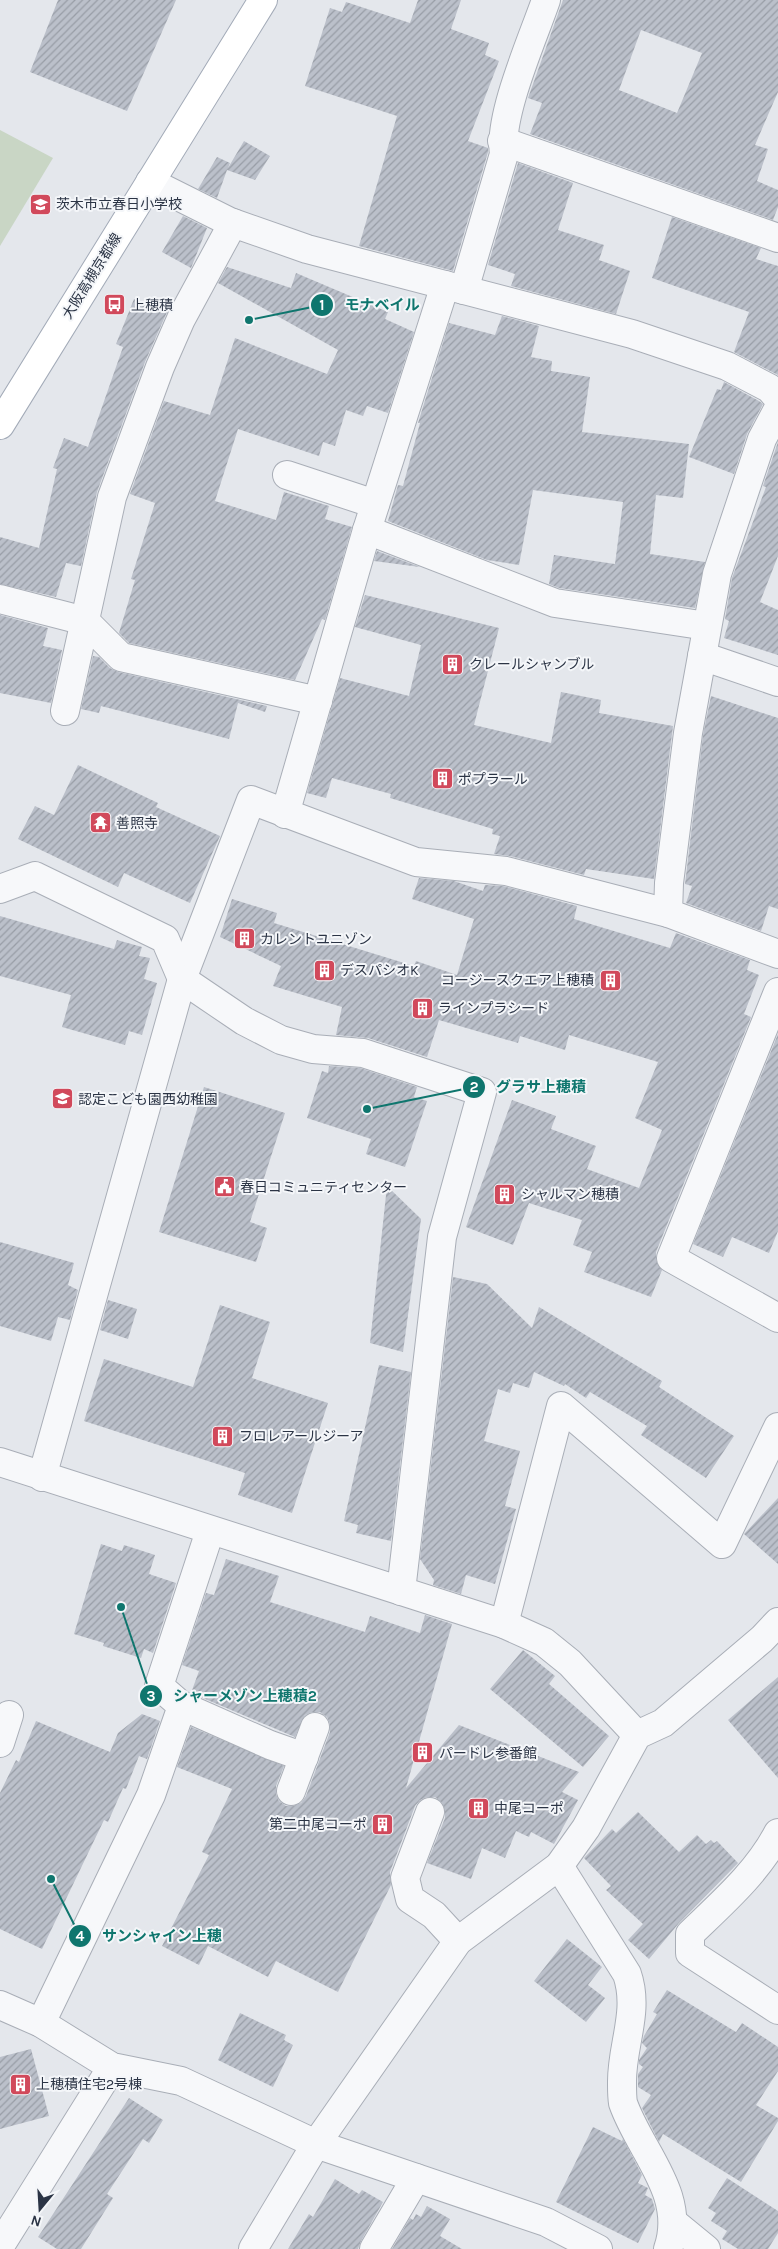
<svg xmlns="http://www.w3.org/2000/svg" width="778" height="2249" font-family="Karla,'Noto Sans JP',sans-serif">
<style>
.green{fill:#c9d6c5}
.building{fill:url(#building-hatch);fill-rule:evenodd}
.lines{fill:none;stroke-linecap:round;stroke-linejoin:round}
.minor-casing{stroke:#a9aeb7;stroke-width:30}
.major-casing{stroke:#a3abb8;stroke-width:30}
.minor{stroke:#f7f8fa;stroke-width:28}
.major{stroke:#fff;stroke-width:28}
.labels{text-anchor:middle;dominant-baseline:central;stroke-width:4;stroke-linejoin:round;paint-order:stroke}
.poi-label{font-size:14px;fill:#2b3445;stroke:#f4f6f9;text-anchor:start}
.street-label{font-size:14px;fill:#2b3445;stroke:#f4f6f9}
.leader{fill:none;stroke:#0f766e;stroke-width:2}
.callout-dot{fill:#0f766e;stroke:#f4f6f9;stroke-width:2}
.mark-label{font-size:15px;text-anchor:middle;font-weight:bold;fill:#fff}
.callout-label{font-size:15px;text-anchor:middle;font-weight:bold;fill:#0f766e;stroke:#f4f6f9;stroke-width:4;stroke-linejoin:round;paint-order:stroke}
</style>
<defs>
<pattern id="building-hatch" width="6" height="6" patternUnits="userSpaceOnUse" patternTransform="scale(1.25)"><rect width="6" height="6" fill="#bbc0ca"/><path d="M-1 1l2-2M0 6l6-6M5 7l2-2" fill="none" stroke="#989da6"/></pattern>
</defs>
<rect width="100%" height="100%" fill="#e4e7ec"/>
<path class="green" d="M0,130L53,158L0,246Z"/>
<g class="building">
<path d="M58,0H176L127,111L30,72Z"/>
<path d="M418,0H461L451,29L489,43L485,55L499,61L468,141L488,148V152L453,271L359,246L397,116L305,86L330,8L342,12L346,2L410,23Z"/>
<path d="M563,0H778V92L755,145L768,149L757,181L778,190V207L773,220L530,134L542,103L528,98ZM641,30L702,53L677,113L619,90Z"/>
<path d="M244,141L270,156L255,180L227,170L217,198L198,189L217,157L230,163L228,168Z"/>
<path d="M518,163L573,183L558,230L604,245L599,260L630,271L616,314L511,286L515,274L488,265Z"/>
<path d="M183,216L207,228L191,268L162,252Z"/>
<path d="M672,217L761,248L756,259L778,266V375L734,352L749,312L652,278Z"/>
<path d="M227,267L291,288L296,273L388,312L385,319L414,332L388,413L367,406L363,416L346,410L335,446L323,442L319,456L238,429L215,501L276,520L284,492L329,506L325,519L352,527L325,620L322,619L295,680L129,643L119,633L135,580L131,579L155,503L130,494L164,401L210,415L235,338L327,374L338,350L218,283Z"/>
<path d="M134,299L167,312L145,362L97,492L81,566L66,563L56,597L0,584V537L39,548L57,469L53,468L64,438L88,447L123,347L116,344Z"/>
<path d="M502,316L539,326L531,357L552,361L551,371L590,377L582,432L689,444L683,498L656,495L650,554L705,562L695,608L559,588L549,584L554,555L615,564L623,502L533,490L519,565L487,560L388,521L398,485L403,486L420,423H418L449,323L495,335Z"/>
<path d="M724,382L759,401L763,404L747,434L734,474L689,457L717,389L721,390Z"/>
<path d="M778,442V556L760,602L778,610V655L724,638L729,621L725,619L732,578L766,487L763,486Z"/>
<path d="M377,551L420,567L374,561Z"/>
<path d="M365,595L499,628L474,725L551,743L561,692L601,700L599,713L673,726L654,879L586,869L584,875L510,856L494,854L500,836L492,834L493,829L390,798L391,794L332,778L326,798L307,793L340,678L409,696L421,645L355,627Z"/>
<path d="M0,615L48,628L43,646L62,650L51,703L0,693Z"/>
<path d="M93,656L99,657L110,668L118,672L267,706L265,712L238,703L229,739L101,706L99,713L81,709Z"/>
<path d="M711,696L778,718V909L769,906L761,931L686,903L692,886L685,884L703,735Z"/>
<path d="M78,765L158,803L156,807L220,836L190,903L124,873L118,887L18,839L35,806L54,815Z"/>
<path d="M419,878L454,881L483,891L485,885L503,886L577,906L574,919L670,948L676,933L750,960L747,970L759,975L744,1014L751,1017L656,1252V1260L662,1270L651,1297L584,1272L592,1252L573,1245L582,1220L529,1203L513,1245L466,1227L512,1100L556,1116L551,1129L596,1146L587,1169L639,1188L662,1130L635,1118L658,1062L569,1035L565,1050L520,1036L518,1043L439,1020L427,1057L368,1038L336,1035L342,1007L273,986L281,966L220,937L232,899L277,913L274,923L414,966L416,961L457,975L474,919L412,899Z"/>
<path d="M0,916L114,949L117,940L142,947L139,956L150,958L144,979L157,983L142,1035L129,1031L125,1045L62,1027L71,995L0,976Z"/>
<path d="M778,1034V1231L769,1253L732,1237L723,1257L693,1244Z"/>
<path d="M329,1066L360,1068L417,1087L414,1097L427,1101L405,1167L366,1154L371,1139L307,1118L322,1071L328,1073Z"/>
<path d="M204,1087L285,1113L250,1222L267,1228L256,1262L159,1232Z"/>
<path d="M387,1186L421,1219L403,1352L370,1343Z"/>
<path d="M0,1242L74,1263L68,1285L78,1290L70,1320L58,1317L51,1341L0,1326Z"/>
<path d="M453,1277L487,1284L532,1328L539,1307L662,1381L659,1387L734,1436L706,1478L641,1435L647,1426L590,1392L586,1398L565,1384L564,1386L534,1372L529,1388L513,1383L510,1393L498,1389L484,1441L520,1451L505,1506L516,1509L495,1584L466,1575L461,1594L433,1585L434,1580L420,1559Z"/>
<path d="M108,1300L137,1309L128,1339L100,1330Z"/>
<path d="M220,1305L270,1322L252,1378L328,1403L292,1513L238,1495L245,1473L84,1421L104,1359L193,1387Z"/>
<path d="M379,1365L411,1372L391,1541L356,1533L358,1525L344,1521Z"/>
<path d="M778,1498V1564L744,1534Z"/>
<path d="M101,1544L122,1551L124,1545L155,1555L149,1574L176,1583L153,1653L144,1649L141,1658L103,1646L104,1643L74,1634Z"/>
<path d="M226,1559L279,1576L270,1602L365,1632L370,1616L420,1633L425,1615L452,1624L406,1788L459,1725L579,1772L562,1792L578,1800L554,1844L531,1832L529,1837L516,1831L505,1858L482,1848L471,1879L427,1863L445,1818V1810L442,1803L435,1797H427L420,1800L415,1806L390,1872L391,1885L338,1992L276,1961L268,1977L208,1946L199,1965L162,1946L209,1855L202,1852L232,1789L177,1767L191,1727L284,1766L276,1786V1794L279,1801L286,1806H293L301,1803L306,1796L330,1732V1724L327,1717L320,1712H312L305,1715L295,1737L191,1693L199,1671L182,1665L206,1593L214,1595Z"/>
<path d="M523,1650L555,1676L549,1684L609,1736L583,1767L490,1689Z"/>
<path d="M778,1677V1778L728,1720Z"/>
<path d="M142,1714L160,1721L147,1759L139,1756L126,1789L123,1788L108,1822L104,1820L42,1949L0,1929V1793L16,1760L19,1762L36,1721L110,1752L118,1733Z"/>
<path d="M638,1812L679,1852L697,1835L706,1844L711,1840L714,1843L717,1841L738,1863L679,1923L649,1959L628,1940L643,1924L606,1890L611,1886L584,1858L612,1829L616,1833Z"/>
<path d="M567,1939L602,1967L588,1985L605,1998L586,2022L534,1981Z"/>
<path d="M667,1990L736,2032L742,2023L778,2047V2071L756,2105L778,2118V2121L741,2182L663,2134L659,2142L642,2108L651,2095L638,2087V2074L643,2067L639,2064V2060L647,2048L642,2043L644,2036L657,2014L653,2012Z"/>
<path d="M240,2013L286,2035L284,2040L293,2045L273,2087L218,2060Z"/>
<path d="M31,2049L49,2116L0,2129V2057Z"/>
<path d="M129,2098L163,2120L149,2143L143,2139L107,2194L113,2198L81,2249H57L38,2237Z"/>
<path d="M593,2127L622,2141L623,2139L642,2175L638,2183L648,2188L645,2195L652,2199L655,2209L638,2243L556,2202Z"/>
<path d="M727,2178L778,2211V2233L768,2249H738L722,2239L727,2231L711,2221L716,2213L708,2208Z"/>
<path d="M335,2179L359,2194L362,2190L383,2202L361,2241L358,2249H288L309,2214L313,2217Z"/>
<path d="M427,2206L450,2219L440,2236L462,2249H392L410,2218L413,2220L416,2214L421,2217Z"/>
</g>
<g class="lines">
<defs>
<g id="minor">
<path d="M502,141L778,238"/>
<path d="M150,182L230,222L307,249L632,334L727,366L769,388L778,398"/>
<path d="M464,290L504,154C498,116 533,38 546,0"/>
<path d="M778,409L762,439L717,574L688,733L669,883L668,913L778,954"/>
<path d="M287,475L375,504"/>
<path d="M367,530L555,603L707,626"/>
<path d="M0,599L85,621L121,657L318,701"/>
<path d="M702,656L778,682"/>
<path d="M65,711L112,497L160,367L181,319L233,223"/>
<path d="M285,814L367,530L445,285"/>
<path d="M0,889L35,876L165,939L182,979"/>
<path d="M182,979L251,800L416,862L506,871L668,913"/>
<path d="M778,992L671,1258L778,1318"/>
<path d="M0,1462L504,1624L544,1642L570,1663L637,1735"/>
<path d="M42,1477L182,979L244,1021L281,1040L313,1049L363,1053L482,1092L442,1237L401,1591"/>
<path d="M504,1624L561,1406L722,1544L778,1427"/>
<path d="M182,1706L270,1745L304,1757"/>
<path d="M0,1743L9,1715"/>
<path d="M291,1791L315,1727"/>
<path d="M430,1812L405,1878L410,1899L434,1915L458,1941"/>
<path d="M778,1833C757,1873 722,1903 690,1934V1953L778,2010"/>
<path d="M559,1866L627,1974C640,2012 621,2046 622,2084C622,2090 622,2097 623,2103C640,2152 687,2194 668,2249"/>
<path d="M0,2005L41,2023L112,2067L181,2081L316,2144L546,2222L598,2249"/>
<path d="M41,2023L151,1795L182,1706L159,1686L210,1531"/>
<path d="M673,2222L706,2249"/>
<path d="M0,2246L112,2067"/>
<path d="M253,2249L316,2144L458,1941L559,1866L586,1828L637,1735L663,1723L762,1639L778,1622"/>
<path d="M374,2249L416,2178"/>
</g>
<path id="major" d="M0,425L263,0"/>
</defs>
<use href="#minor" class="minor-casing"/>
<use href="#major" class="major-casing"/>
<use href="#minor" class="minor"/>
<use href="#major" class="major"/>
</g>
<defs>
<symbol id="school-square" viewBox="-11 -11 22 22"><rect x="-9" y="-9" width="18" height="18" rx="4" fill="#d1495b" stroke="#f4f6f9"/><path d="M0-5L7-2L0 1L-7-2ZM-4 1L0 2.5L4 1V4Q0 6-4 4Z" fill="#fff"/></symbol>
<symbol id="bus-square" viewBox="-11 -11 22 22"><rect x="-9" y="-9" width="18" height="18" rx="4" fill="#d1495b" stroke="#f4f6f9"/><path d="M-5-6H5V4H4V6H2V4H-2V6H-4V4H-5ZM-3.5-4V0h7V-4ZM-3.5 1.2v1.5H-2V1.2ZM2 1.2v1.5H3.5V1.2Z" fill="#fff"/></symbol>
<symbol id="building-square" viewBox="-11 -11 22 22"><rect x="-9" y="-9" width="18" height="18" rx="4" fill="#d1495b" stroke="#f4f6f9"/><path d="M-4-6H4V6H1V3H-1V6H-4ZM-2.5-4.3h1.7v1.8h-1.7ZM.8-4.3h1.7v1.8H.8ZM-2.5-1h1.7V.8h-1.7ZM.8-1h1.7V.8H.8Z" fill="#fff"/></symbol>
<symbol id="temple-square" viewBox="-11 -11 22 22"><rect x="-9" y="-9" width="18" height="18" rx="4" fill="#d1495b" stroke="#f4f6f9"/><path d="M0-6L5-2H3V0L6.5 2.5H4V6H1.5V3h-3V6H-4V2.5H-6.5L-3 0V-2H-5Z" fill="#fff"/></symbol>
<symbol id="civic-square" viewBox="-11 -11 22 22"><rect x="-9" y="-9" width="18" height="18" rx="4" fill="#d1495b" stroke="#f4f6f9"/><path d="M-.6-6.5H3V-4.5H.6V-3L4-1V1h2V6H-6V1h2V-1L-.6-3ZM-1.2 2.5V6h2.4V2.5Z" fill="#fff"/></symbol>
</defs>
<g fill-rule="evenodd">
<use href="#school-square" x="28" y="192" width="25" height="25"/>
<use href="#bus-square" x="102" y="292" width="25" height="25"/>
<use href="#building-square" x="440" y="652" width="25" height="25"/>
<use href="#building-square" x="430" y="766" width="25" height="25"/>
<use href="#temple-square" x="88" y="810" width="25" height="25"/>
<use href="#building-square" x="232" y="926" width="25" height="25"/>
<use href="#building-square" x="312" y="958" width="25" height="25"/>
<use href="#building-square" x="598" y="968" width="25" height="25"/>
<use href="#building-square" x="410" y="996" width="25" height="25"/>
<use href="#school-square" x="50" y="1086" width="25" height="25"/>
<use href="#civic-square" x="212" y="1174" width="25" height="25"/>
<use href="#building-square" x="492" y="1182" width="25" height="25"/>
<use href="#building-square" x="210" y="1424" width="25" height="25"/>
<use href="#building-square" x="410" y="1740" width="25" height="25"/>
<use href="#building-square" x="466" y="1796" width="25" height="25"/>
<use href="#building-square" x="370" y="1812" width="25" height="25"/>
<use href="#building-square" x="8" y="2072" width="25" height="25"/>
</g>
<g class="labels">
<g class="poi-label">
<text x="56" y="204">茨木市立春日小学校</text>
<text x="131" y="305">上穂積</text>
<text x="469" y="664">クレールシャンブル</text>
<text x="458" y="779">ポプラール</text>
<text x="116" y="823">善照寺</text>
<text x="260" y="939">カレントユニゾン</text>
<text x="340" y="970">デスパシオK</text>
<text x="594" y="980" text-anchor="end">コージースクエア上穂積</text>
<text x="438" y="1008">ラインプラシード</text>
<text x="78" y="1099">認定こども園西幼稚園</text>
<text x="240" y="1187">春日コミュニティセンター</text>
<text x="521" y="1194">シャルマン穂積</text>
<text x="239" y="1436">フロレアールジーア</text>
<text x="439" y="1753">パードレ参番館</text>
<text x="494" y="1808">中尾コーポ</text>
<text x="367" y="1824" text-anchor="end">第二中尾コーポ</text>
<text x="36" y="2084">上穂積住宅2号棟</text>
</g>
<g class="street-label">
<text transform="translate(92 276) rotate(-58)">大阪高槻京都線</text>
</g>
</g>
<path class="leader" d="M249 320L322 305M367 1109L474 1087M121 1607L151 1696M51 1879L80 1936"/>
<g class="callout-dot">
<circle cx="249" cy="320" r="5"/>
<circle cx="367" cy="1109" r="5"/>
<circle cx="121" cy="1607" r="5"/>
<circle cx="51" cy="1879" r="5"/>
<circle cx="322" cy="305" r="12"/>
<circle cx="474" cy="1087" r="12"/>
<circle cx="151" cy="1696" r="12"/>
<circle cx="80" cy="1936" r="12"/>
</g>
<g class="mark-label">
<text x="322" y="310">1</text>
<text x="474" y="1092">2</text>
<text x="151" y="1701">3</text>
<text x="80" y="1941">4</text>
</g>
<g class="callout-label">
<text x="382" y="310">モナベイル</text>
<text x="541" y="1092">グラサ上穂積</text>
<text x="245" y="1701">シャーメゾン上穂積2</text>
<text x="162" y="1941">サンシャイン上穂</text>
</g>
<g transform="translate(40 2209) rotate(198)" stroke="#f4f6f9" stroke-width="4" paint-order="stroke">
<path d="M0-4L9 19L0 12L-9 19Z" fill="#2b3445"/>
<text y="-8" font-size="14" font-weight="bold" text-anchor="middle" fill="#2b3445">N</text>
</g>
</svg>
